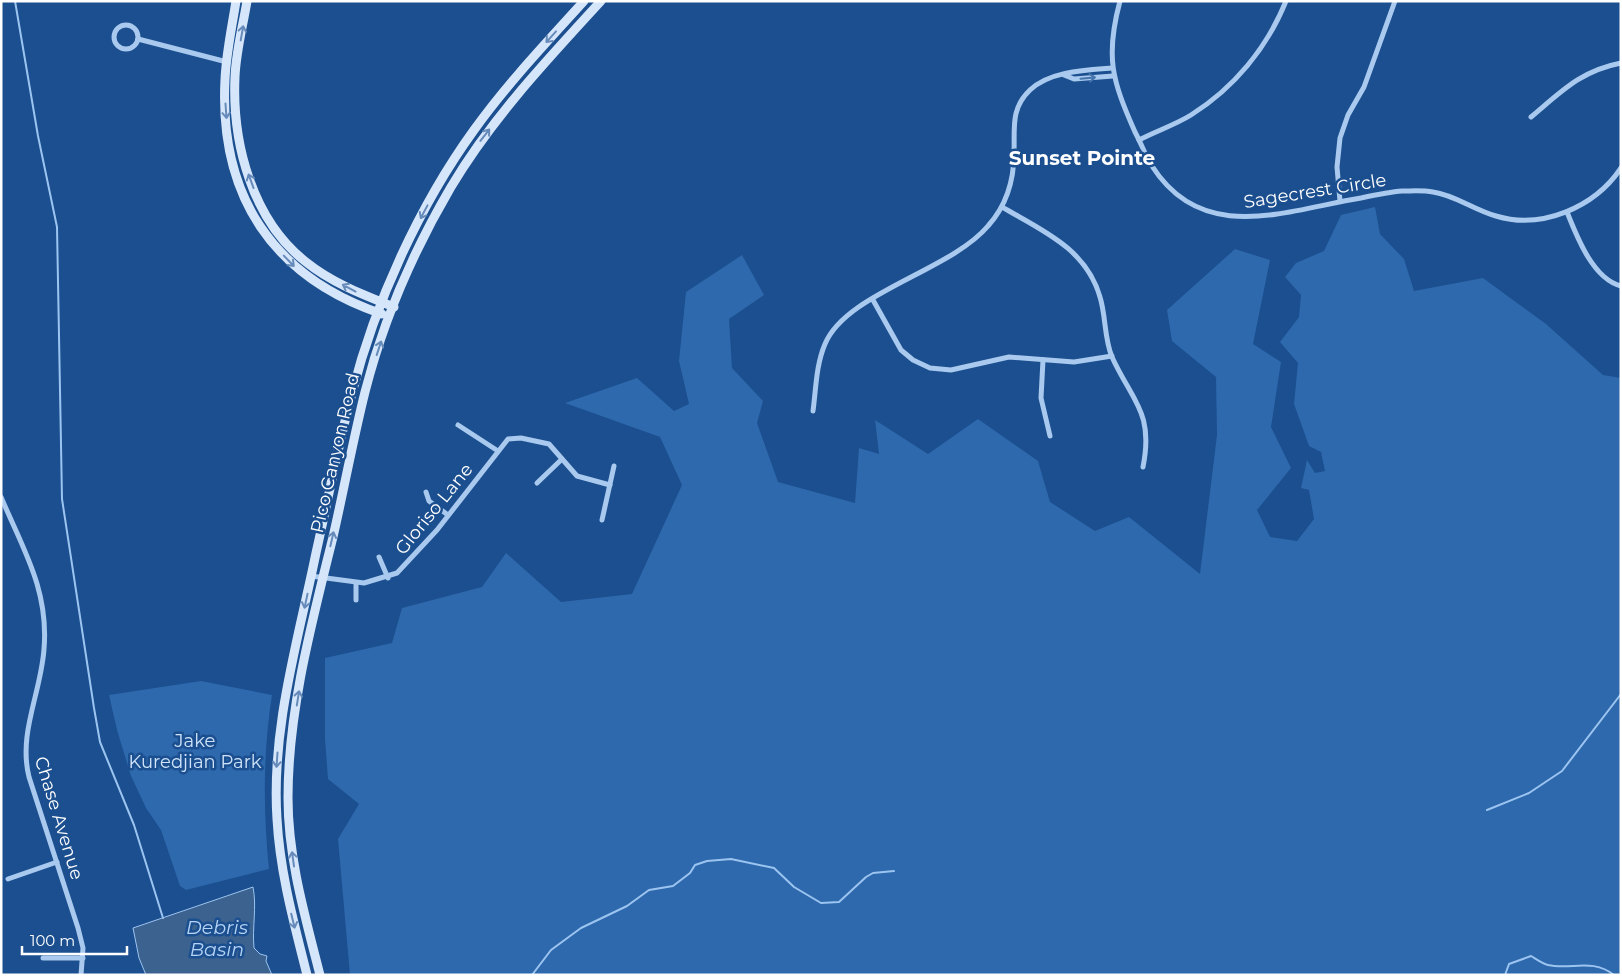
<svg xmlns="http://www.w3.org/2000/svg" width="1622" height="976" font-family="Montserrat,sans-serif">
<style>
.green{fill:#2e69ad}
.water{fill:#3c6290;stroke:#9cc4f0}
.lines{fill:none;stroke-linecap:round;stroke-linejoin:round}
.stream{stroke:#9cc4f0;stroke-width:2}
.minor{stroke:#a9c9ee;stroke-width:5}
.secondary{stroke:#d6e6fa;stroke-width:9}
.oneway{stroke:#668bba}
.oneway2{stroke:#4674ac}
.labels{text-anchor:middle;dominant-baseline:central;stroke-width:5;stroke-linejoin:round;paint-order:stroke}
.street-label{font-size:18px;fill:#fff;stroke:#1b4f8f}
.park-label{font-size:18px;fill:#cfe3fa;stroke:#1b4f8f}
.water-label{font-size:19px;font-style:italic;fill:#b5d3f5;stroke:#1b4f8f}
.quarter-label{font-size:20px;font-weight:bold;fill:#fff;stroke:#1b4f8f}
</style>
<rect width="100%" height="100%" fill="#1b4f8f"/>
<g class="green">
<path d="M1375,207L1380,234L1404,259L1414,291L1483,278L1546,324L1603,375L1621,378V975H350L338,839L359,804L328,779L325,739V658L392,643L402,608L482,587L506,553L561,602L632,594L682,485L660,437L565,403L637,378L674,411L689,404L679,361L686,292L742,255L764,295L729,319L732,368L763,401L757,423L778,482L855,503L859,448L879,454L875,420L928,454L978,419L1038,461L1050,502L1095,531L1129,517L1200,574L1217,435L1216,377L1172,341L1167,310L1235,249L1270,260L1253,344L1281,362L1271,427L1291,468L1257,510L1270,537L1297,541L1314,519L1309,490L1301,488L1307,460L1315,473L1325,471L1321,452L1309,446L1294,404L1298,363L1280,342L1299,317L1301,295L1285,277L1296,263L1324,251L1341,215Z"/>
<path d="M201,681L272,695C263,753 263,809 269,869L186,890L180,886L161,830L146,808L131,776L117,730L109,695Z"/>
</g>
<path class="water" d="M253,887C257,907 252,927 254,948L260,954L267,956L266,961L272,975H146L139,958L133,928Z"/>
<g class="lines">
<g class="stream">
<path d="M15,1L38,136L57,227L62,499L94,708L100,742L134,825L163,918"/>
<path d="M1487,810L1529,793L1562,771L1621,694"/>
<path d="M532,975L551,950L581,928L627,906L649,890L673,886L690,873L695,865L707,861L731,859L774,868L794,887L821,903L839,902L866,877L873,873L894,871"/>
<path d="M1465,975H1468"/>
<path d="M1505,975L1509,964L1531,956C1536,959 1543,964 1548,965C1571,970 1593,958 1614,975"/>
</g>
<g class="minor">
<path d="M1120,1C1105,57 1112,80 1135,132C1141,143 1145,155 1152,166C1203,246 1287,210 1361,198C1375,195 1389,192 1402,191C1412,191 1423,190 1433,192C1455,195 1474,210 1496,216C1542,230 1595,207 1621,168"/>
<circle cx="126" cy="37" r="12"/>
<path d="M138,39L227,62"/>
<path d="M1064,75L1074,79L1113,76"/>
<path d="M1531,117C1561,92 1580,71 1621,63"/>
<path d="M1139,140C1156,131 1175,125 1191,115C1234,88 1267,48 1286,1"/>
<path d="M1340,201L1337,167L1340,138L1348,115L1364,87L1395,1"/>
<path d="M1002,207C1041,230 1086,248 1100,297C1106,316 1104,338 1112,357C1132,401 1154,412 1143,467"/>
<path d="M1567,212C1577,237 1593,279 1621,286"/>
<path d="M873,300L901,350L913,360L930,368L951,370L1009,357L1074,362L1112,356"/>
<path d="M1043,360L1041,398L1050,436"/>
<path d="M813,411C816,389 816,365 825,344C846,293 950,271 988,226C1006,206 1014,180 1014,153C1015,129 1010,109 1030,90C1050,71 1086,70 1112,68"/>
<path d="M458,425L498,451"/>
<path d="M537,483L562,459"/>
<path d="M426,492L429,501L448,515"/>
<path d="M1,497C23,549 49,590 44,649C41,693 18,733 29,777L78,928L83,948L81,975"/>
<path d="M602,520L614,466"/>
<path d="M379,557L388,578"/>
<path d="M311,576L364,583L397,573L437,530L508,439L521,438L549,444L577,476L610,485"/>
<path d="M356,584V600"/>
<path d="M8,879L57,862"/>
<path d="M43,958H83"/>
</g>
<g class="secondary">
<path d="M236,1C232,27 226,54 225,80C219,196 273,277 382,314"/>
<path d="M247,1C243,26 236,51 235,77C232,143 252,220 306,262C332,283 364,295 394,307"/>
<path d="M307,975C294,923 280,873 277,819C271,729 298,641 316,553C328,500 338,446 352,393C375,303 419,206 474,130C507,84 546,43 584,1"/>
<path d="M320,975C305,916 288,858 288,798C288,710 312,622 333,537C344,489 353,440 365,392C383,321 414,250 451,187C492,118 547,60 601,1"/>
</g>
</g>
<defs><path id="oneway-shaft" d="M-6 0H5M1.5-3L5.5 0L1.5 3" fill="none" stroke-width="1.6" stroke-linecap="round" stroke-linejoin="round" transform="scale(1.25)"/></defs>
<g class="oneway">
<use href="#oneway-shaft" transform="translate(242 33) rotate(-80)"/>
<use href="#oneway-shaft" transform="translate(551 37) rotate(132)"/>
<use href="#oneway-shaft" transform="translate(226 111) rotate(86)"/>
<use href="#oneway-shaft" transform="translate(485 135) rotate(-52)"/>
<use href="#oneway-shaft" transform="translate(251 181) rotate(-110)"/>
<use href="#oneway-shaft" transform="translate(424 212) rotate(118)"/>
<use href="#oneway-shaft" transform="translate(289 261) rotate(46)"/>
<use href="#oneway-shaft" transform="translate(349 288) rotate(-152)"/>
<use href="#oneway-shaft" transform="translate(379 348) rotate(-72)"/>
<use href="#oneway-shaft" transform="translate(332 539) rotate(-77)"/>
<use href="#oneway-shaft" transform="translate(306 601) rotate(102)"/>
<use href="#oneway-shaft" transform="translate(298 698) rotate(-81)"/>
<use href="#oneway-shaft" transform="translate(277 760) rotate(94)"/>
<use href="#oneway-shaft" transform="translate(293 859) rotate(-98)"/>
<use href="#oneway-shaft" transform="translate(293 921) rotate(76)"/>
</g>
<use class="oneway2" href="#oneway-shaft" transform="translate(1088 78) rotate(-5)"/>
<g class="labels">
<g class="street-label">
<text transform="translate(1315 191) rotate(-9)">Sagecrest Circle</text>
<text transform="translate(335 453) rotate(-77)">Pico Canyon Road</text>
<text transform="translate(434 509) rotate(-51)">Gloriso Lane</text>
<text transform="translate(59 818) rotate(73)">Chase Avenue</text>
</g>
<g class="park-label">
<text x="195" y="741">Jake<tspan x="195" dy="21">Kuredjian Park</tspan></text>
</g>
<g class="water-label">
<text x="217" y="927">Debris<tspan x="217" dy="22">Basin</tspan></text>
</g>
<g class="quarter-label">
<text x="1082" y="158">Sunset Pointe</text>
</g>
</g>
<rect width="1622" height="976" fill="none" stroke="#ffffff" stroke-width="5"/>
<path d="M22 946v8h105v-8" fill="none" stroke="#ffffff" stroke-width="2.5"/>
<text x="30" y="946" font-size="15" fill="#ffffff" stroke="#1b4f8f" stroke-width="4" paint-order="stroke">100 m</text>
</svg>
